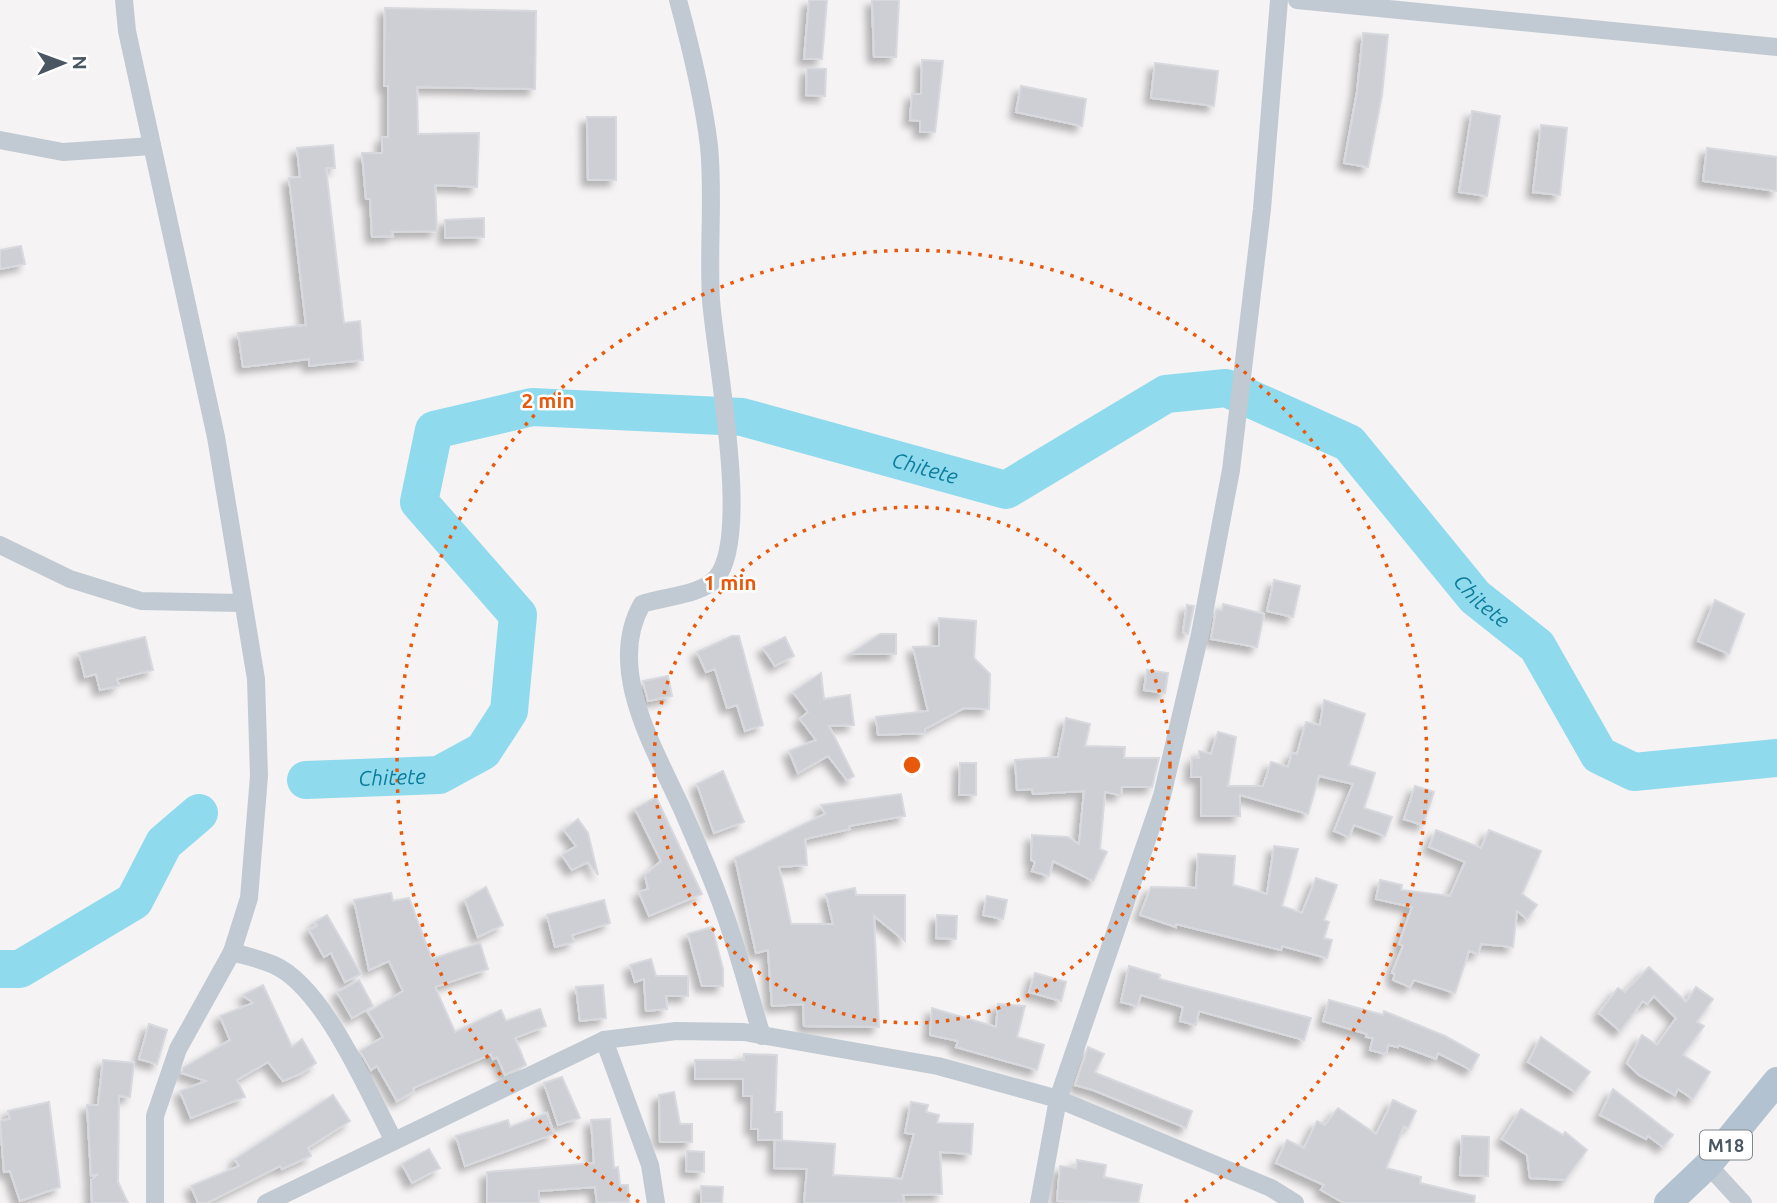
<svg xmlns="http://www.w3.org/2000/svg" width="1777" height="1203" font-family="Ubuntu,sans-serif">
<style>
.lines{fill:none;stroke-linecap:round;stroke-linejoin:round}
.river{stroke:#90daee;stroke-width:38}
.building{fill:#cdcfd5;stroke:#d7d9de;stroke-width:2;filter:url(#shadow)}
.minor{stroke:#c1cad2;stroke-width:18}
.primary{stroke:#b3c2d1;stroke-width:28}
.ring{fill:none;stroke:#e8590c;stroke-width:3.5;stroke-dasharray:3.5 7}
.labels{text-anchor:middle;dominant-baseline:central;stroke-width:5;stroke-linejoin:round;paint-order:stroke}
.shield{fill:#fff;stroke:#808990;stroke-width:2}
.shield-label{font-size:18px;font-weight:bold;fill:#4a5661}
.water-label{font-size:21px;font-style:italic;fill:#0c7c9b;stroke:#fff}
.centre{fill:#e8590c;stroke:#fff;stroke-width:3.5}
.ring-label{font-size:21px;text-anchor:middle;font-weight:bold;fill:#e8590c;stroke:#fff;stroke-width:5;stroke-linejoin:round;paint-order:stroke}
</style>
<defs>
<filter id="shadow"><feDropShadow dx="-6" dy="6" stdDeviation="3.5" flood-color="#0004"/></filter>
</defs>
<rect width="100%" height="100%" fill="#f5f3f3"/>
<g class="lines">
<g class="river">
<path id="s1" d="M306,780L439,775L483,751L509,711L518,615L419,502L434,430L532,407L742,417L1006,490L1166,394L1226,388L1349,443L1475,597L1537,646L1599,755L1634,772L1777,758"/>
<path d="M0,969H20L134,901L164,843L199,813"/>
</g>
</g>
<g class="building">
<path d="M809,0H827L822,59H804Z"/>
<path d="M872,0H899L896,57H874Z"/>
<path d="M385,8L536,11L535,89L417,87L418,134L479,133L477,187L435,185L437,231L392,232L393,236L372,237L370,199H366L362,153H382V137H388V86H384Z"/>
<path d="M1363,33L1388,35L1382,95L1368,167L1344,163L1357,92Z"/>
<path d="M922,60L943,61L935,132H920V121L910,120L912,94H921Z"/>
<path d="M1155,63L1218,71L1214,106L1151,98Z"/>
<path d="M807,68L826,69L825,96L806,95Z"/>
<path d="M1021,86L1086,99L1082,126L1016,112Z"/>
<path d="M1472,111L1500,116L1487,196L1459,192Z"/>
<path d="M587,117H616V180H588Z"/>
<path d="M1541,125L1567,128L1560,195L1533,192Z"/>
<path d="M333,145L335,168H326L344,323L360,321L363,360L309,366V359L243,367L238,333L306,325L289,178L300,177L297,148Z"/>
<path d="M1707,148L1777,157V191L1703,181Z"/>
<path d="M484,218V237L445,238V220Z"/>
<path d="M21,246L25,264L0,269V250Z"/>
<path d="M1274,580L1300,586L1293,617L1267,611Z"/>
<path d="M1715,600L1744,614L1729,654L1698,641Z"/>
<path d="M1223,604L1264,614L1257,647L1211,639L1216,610H1222Z"/>
<path d="M1187,605L1194,606L1188,634L1183,632Z"/>
<path d="M939,618L976,621L974,658L990,674L989,709L964,708L925,729V733L878,735L876,717L928,711L913,647L939,646Z"/>
<path d="M880,634H896V654H850Z"/>
<path d="M732,636H739L763,725L745,731L737,705L727,708L715,669L706,672L697,652Z"/>
<path d="M145,637L153,670L117,679L119,686L100,690L96,674L85,677L79,653Z"/>
<path d="M785,637L794,656L775,666L763,648Z"/>
<path d="M1147,670L1168,673L1165,693L1144,690Z"/>
<path d="M821,673L824,699L850,695L854,725L829,726L854,776L847,780L828,756L798,773L789,751L816,740L800,719L808,712L793,692Z"/>
<path d="M668,676L672,696L648,701L643,681Z"/>
<path d="M1324,700L1365,714L1349,765L1375,773L1364,808L1392,817L1385,836L1354,825L1349,837L1334,831L1353,784L1319,776L1308,814L1240,795V816H1201V777H1191L1192,758H1199V751L1211,754L1218,732L1236,737L1228,786H1263L1271,762L1288,767L1292,753L1297,754L1306,722L1320,725Z"/>
<path d="M1066,718L1090,724L1085,746L1125,747L1124,758H1159L1152,787H1122L1121,795L1105,792L1100,849L1107,852L1093,881L1053,861L1049,876L1032,871L1035,862L1031,860L1032,835L1068,837L1079,844L1084,791L1033,794L1032,789L1017,790L1015,760L1058,757Z"/>
<path d="M960,763H976V795H959Z"/>
<path d="M723,771L744,822L714,833L697,784Z"/>
<path d="M1415,786L1434,792L1423,825L1404,819Z"/>
<path d="M901,794L905,816L849,826L850,829L805,839L807,865L779,867L791,924H833L826,894L855,888L856,895H905V941L874,916L879,1027L804,1026L803,1004L772,1006L768,950L756,953L735,858L825,814L821,805Z"/>
<path d="M656,797L702,894L649,916L639,892L648,889L645,875L661,861L635,809Z"/>
<path d="M578,819L588,833L598,875L588,862L572,870L562,855L576,846L564,830Z"/>
<path d="M1436,830L1481,848L1489,830L1541,851L1522,894L1537,905L1527,919L1517,911L1513,947L1481,944L1478,954L1469,951L1455,993L1414,980L1410,987L1393,980L1395,974L1392,973L1403,946L1399,944L1412,907L1376,899L1380,880L1402,885L1401,890L1450,896L1465,862L1429,847Z"/>
<path d="M1274,846L1298,849L1282,906L1302,913L1316,878L1337,885L1324,920L1329,922L1324,938L1332,940L1327,958L1282,946L1281,950L1176,924V927L1140,915L1151,887L1196,888L1198,854L1235,856L1233,885L1267,894Z"/>
<path d="M486,887L503,925L478,937L465,900Z"/>
<path d="M391,893L393,901L409,898L432,959L480,943L488,969L435,987L455,1032L501,1010L506,1021L540,1009L546,1026L515,1038L526,1065L505,1075L497,1057L493,1059L491,1054L413,1088L414,1091L397,1101L377,1066L371,1070L360,1051L383,1037L368,1012L403,991L389,961L369,970L354,900Z"/>
<path d="M987,896L1007,900L1003,919L983,915Z"/>
<path d="M604,900L610,923L572,935L574,942L555,947L547,915Z"/>
<path d="M327,915L361,974L345,982L331,953L324,957L309,930L317,926L315,922Z"/>
<path d="M937,915L957,916L956,939L936,938Z"/>
<path d="M712,927L723,969V986H702L688,934Z"/>
<path d="M651,959L656,976H688V996H666L667,1009L646,1011L644,979L635,982L630,965Z"/>
<path d="M1129,966L1160,975L1159,979L1311,1018L1304,1040L1199,1011L1196,1025L1180,1021L1183,1007L1141,995L1137,1006L1121,1002Z"/>
<path d="M1649,967L1686,1002L1696,987L1713,999L1697,1022L1704,1026L1683,1055L1710,1072L1693,1099L1678,1089L1675,1095L1639,1075L1627,1063L1642,1035L1657,1045L1676,1018L1654,996L1647,1004L1643,1001L1620,1031L1599,1013L1618,988L1625,992Z"/>
<path d="M1035,973L1066,982L1061,1001L1029,992Z"/>
<path d="M359,980L373,1006L352,1018L337,992Z"/>
<path d="M263,985L292,1047L302,1039L316,1063L302,1073L283,1081L268,1062L237,1080L245,1097L191,1118L180,1091L206,1081L182,1073L183,1068L230,1040L220,1016L253,1003L243,995Z"/>
<path d="M603,985L606,1018L580,1021L576,987Z"/>
<path d="M1329,1000L1383,1015L1384,1011L1445,1036L1479,1055L1471,1070L1438,1053L1436,1059L1399,1045L1398,1047L1388,1045L1386,1054L1370,1050L1373,1038L1366,1037L1367,1034L1323,1021Z"/>
<path d="M998,1004L1025,1006L1017,1037L1044,1045L1037,1070L956,1047L958,1041L930,1035L932,1008L996,1027Z"/>
<path d="M149,1024L167,1030L157,1064L139,1059Z"/>
<path d="M1541,1037L1590,1072L1575,1092L1528,1062Z"/>
<path d="M1088,1047L1104,1054L1095,1072L1098,1074L1192,1111L1186,1128L1093,1090L1075,1085Z"/>
<path d="M744,1054L777,1055L775,1112H782V1140H758V1129H751L752,1096H743V1079H695V1060H744Z"/>
<path d="M103,1060L134,1063L130,1097L119,1096L118,1182L128,1203H92L91,1180L98,1174L91,1176L87,1105H98Z"/>
<path d="M562,1077L580,1118L558,1125L544,1083Z"/>
<path d="M1613,1089L1673,1135L1663,1147L1648,1136L1646,1139L1600,1115Z"/>
<path d="M674,1092L680,1124H692V1142H660L659,1095Z"/>
<path d="M333,1095L350,1121L308,1148L311,1156L282,1169L280,1166L207,1203H198L191,1186L239,1166L235,1159Z"/>
<path d="M1393,1100L1416,1111L1408,1128L1404,1126L1386,1168L1421,1177L1420,1183L1475,1196L1474,1203H1344L1321,1190L1324,1185L1276,1163L1287,1140L1304,1148L1317,1121L1325,1125L1338,1108L1376,1134Z"/>
<path d="M49,1102L60,1187L20,1201L10,1171L4,1172L0,1121L10,1119L8,1111Z"/>
<path d="M911,1102L928,1105L926,1112L939,1115L937,1123L973,1124L971,1154L940,1152L942,1194L903,1195L904,1203H804L807,1169L774,1168L775,1140L835,1144L833,1175L902,1179L914,1134L905,1133Z"/>
<path d="M1521,1109L1563,1135L1565,1132L1587,1150L1565,1180L1530,1178L1527,1155L1502,1139Z"/>
<path d="M547,1113L554,1134L465,1166L456,1136L508,1120L510,1127Z"/>
<path d="M610,1119L614,1168L618,1167L620,1185H628L629,1202L597,1203L595,1187L539,1191V1203H487V1172L594,1163L591,1120Z"/>
<path d="M1462,1136L1489,1137L1488,1176L1460,1175Z"/>
<path d="M429,1149L440,1168L412,1183L402,1164Z"/>
<path d="M687,1151L704,1152V1172L686,1171Z"/>
<path d="M1077,1160L1106,1165L1104,1177L1142,1185L1138,1203L1057,1201L1060,1166L1076,1168Z"/>
<path d="M701,1186L723,1187L722,1203H701Z"/>
</g>
<g class="lines">
<g class="minor">
<path d="M124,0L127,31L216,437L256,679L259,776L249,898L232,952L178,1049L155,1116V1203"/>
<path d="M678,0C691,48 703,96 709,146C714,196 708,249 711,300C715,356 752,538 716,578C700,596 665,596 642,604C605,669 655,749 682,809C695,839 708,868 719,898C736,942 748,990 762,1036"/>
<path d="M1297,0L1777,47"/>
<path d="M0,140L63,152L152,146"/>
<path d="M0,545L70,579L141,601L242,603"/>
<path d="M232,952C246,956 261,959 274,965C324,987 368,1092 394,1141"/>
<path d="M604,1040L650,1165L656,1203"/>
<path d="M1708,1165L1743,1203"/>
<path d="M266,1203L604,1040L676,1031L744,1032L938,1066L1058,1099L1271,1188L1295,1203"/>
<path d="M1039,1203L1058,1099L1162,796L1200,634L1231,470L1262,209L1279,0"/>
</g>
<path class="primary" d="M1668,1203L1708,1165L1777,1081"/>
</g>
<g class="ring">
<circle cx="912" cy="765" r="258"/>
<path d="M639 1202A515 515 0 1 1 1185 1202"/>
</g>
<g class="labels">
<rect class="shield" x="1700" y="1130.5" width="52" height="29" rx="5"/>
<g class="shield-label">
<text x="1726" y="1145">M18</text>
</g>
<g class="water-label">
<text stroke="none"><textPath href="#s1" startOffset="1052">Chitete</textPath></text>
<text stroke="none"><textPath href="#s1" startOffset="1724">Chitete</textPath></text>
<text stroke="none"><textPath href="#s1" startOffset="86">Chitete</textPath></text>
</g>
</g>
<circle cx="912" cy="765" r="10" class="centre"/>
<g class="ring-label">
<text x="548" y="408">2 min</text>
<text x="730" y="590">1 min</text>
</g>
<g transform="translate(63 63) rotate(89)" stroke="#ffffff" stroke-width="5" paint-order="stroke">
<path d="M0-5L12 26L0 18L-12 26Z" fill="#4a5661"/>
<text y="-10" font-size="19" font-weight="bold" text-anchor="middle" fill="#4a5661">N</text>
</g>
</svg>
